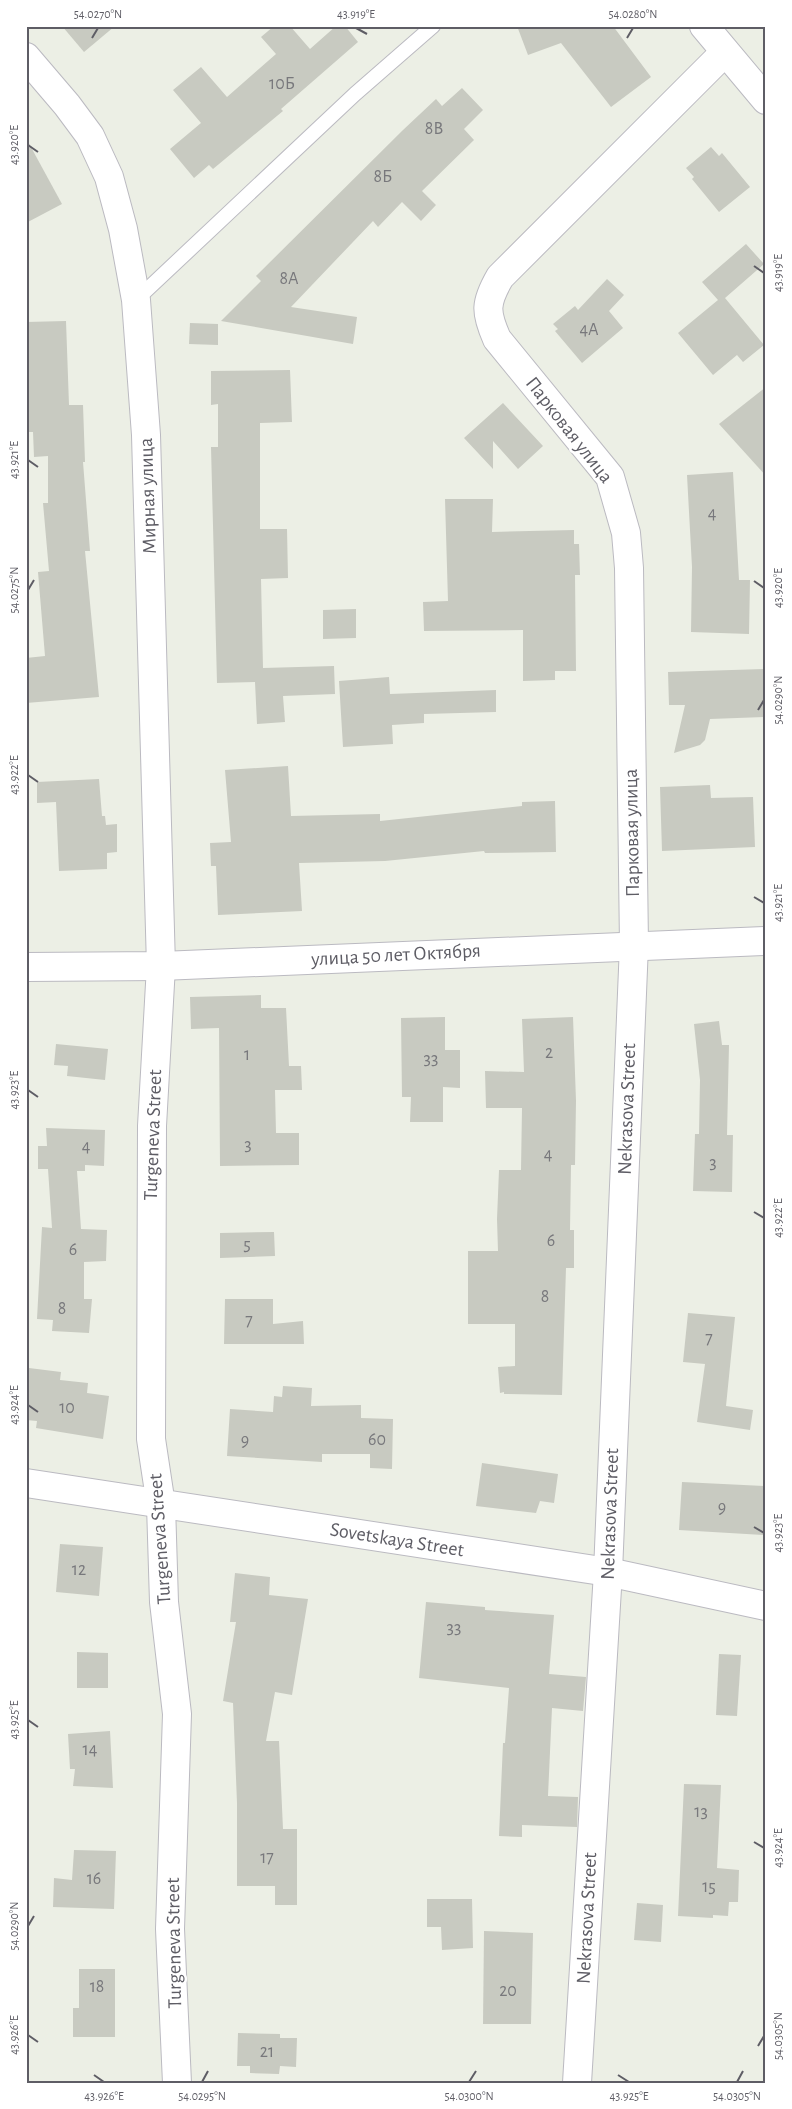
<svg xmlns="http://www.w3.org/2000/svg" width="792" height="2109" font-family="'Alegreya Sans',sans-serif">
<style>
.building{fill:#c8cac1}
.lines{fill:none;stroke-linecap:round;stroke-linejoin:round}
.lane-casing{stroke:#bbbac1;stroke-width:16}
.street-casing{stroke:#bbbac1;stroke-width:30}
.lane{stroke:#fff;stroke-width:14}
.street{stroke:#fff;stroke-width:28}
.ticks{fill:none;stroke:#5e5d65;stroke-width:2}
.labels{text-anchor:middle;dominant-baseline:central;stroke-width:5;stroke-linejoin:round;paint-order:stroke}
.number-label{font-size:18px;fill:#78787c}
.street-label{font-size:20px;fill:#5e5d65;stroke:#fff}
.neatline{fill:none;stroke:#5e5d65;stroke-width:2}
.ticks-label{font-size:12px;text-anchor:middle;fill:#5e5d65}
</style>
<rect width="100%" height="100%" fill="#ecefe5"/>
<g class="building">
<path d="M62,26H115L84,52Z"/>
<path d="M274,26H290L310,49L336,26H345L358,42L281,109L283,111L213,169L209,165L194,178L170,149L201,123L173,90L201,67L227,97L276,54L261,37Z"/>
<path d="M517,26H613L651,77L611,107L561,43L528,55Z"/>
<path d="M462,88L483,110L464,129L474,140L422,191L436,205L421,221L402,202L378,227L373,221L291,307L357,317L353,344L221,321L261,281L256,276L403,130L436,99L442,106Z"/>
<path d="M26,138L62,204L26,223Z"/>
<path d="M711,147L719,156L722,153L750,187L719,212L692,179L694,177L686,168Z"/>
<path d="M746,244L764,264L725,298L764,345L743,362L737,355L713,375L678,333L718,300L702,282Z"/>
<path d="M607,279L624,295L609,311L623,328L582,363L555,331L558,329L553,324L575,306L578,310Z"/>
<path d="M66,321L69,405H83L85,462H83L90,551H85L99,697L26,703V658L45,656L38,572L49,571L43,503H48V456L34,457L33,432H26V322Z"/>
<path d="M190,323L218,324V345L189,344Z"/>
<path d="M290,370L292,422L260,423V529H287L288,578L261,579L263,668L334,666L335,694L283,696L285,722L257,724L255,682L217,683L211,447H218V404L211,405V371Z"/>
<path d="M766,387V476L719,424Z"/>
<path d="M503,403L543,446L518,469L493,441V469L464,438Z"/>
<path d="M733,472L739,580H750L749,634L691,632L692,567L687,475Z"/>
<path d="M445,499H493L492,532L574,530V544H579L580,575H575L576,671H555V680L523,681V630L424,631L423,602L448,601Z"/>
<path d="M356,609V638L323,639V610Z"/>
<path d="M766,669V717L710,719L705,740L700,745L674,753L685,705H669L668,672Z"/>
<path d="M389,677L390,694L496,690V712L424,714V723L392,725L393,744L343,747L339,681Z"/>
<path d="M288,766L291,816L380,814V821L522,806V802L555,801L556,852L485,853L484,851L385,861L299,863L302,911L218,915L216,866H211L210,843L231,842L225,770Z"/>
<path d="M99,779L102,816H105L106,825L117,824V852L107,853V869L59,871L56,802L37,803V782Z"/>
<path d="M710,785L711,798L753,797L755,847L662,851L660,787Z"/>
<path d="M261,995V1008H286L289,1066H301L302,1090H275L276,1133H299V1165L220,1166L219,1028L191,1029L190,997Z"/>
<path d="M445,1017V1050H460V1088L443,1087V1122H410L411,1097H402L401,1018Z"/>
<path d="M573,1017L576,1101L575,1165H571L570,1230H574V1268H566L562,1395L504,1394V1392L500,1393L498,1367L515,1366V1324H468V1251H498L497,1219L499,1170H521L522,1108H486L485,1071L524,1072L522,1019Z"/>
<path d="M719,1021L722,1045H729L727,1135H733L732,1192L693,1191L695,1134H699L700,1080L694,1024Z"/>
<path d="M56,1044L108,1049L105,1080L67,1076L68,1066L54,1065Z"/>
<path d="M46,1128L105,1130L104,1166L85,1165V1171H77L81,1229L107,1230L106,1261L84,1262V1299H92L89,1333L52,1331L53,1320L37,1319L42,1227L52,1228L48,1169H38V1146H47Z"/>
<path d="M274,1232L275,1256L220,1258V1233Z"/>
<path d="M225,1299H273V1324L303,1321L304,1344H224Z"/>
<path d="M688,1313L735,1317L726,1406L753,1410L750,1430L697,1422L705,1364L683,1362Z"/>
<path d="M29,1368L61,1372L60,1380L88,1383L87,1393L109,1396L103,1439L36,1428L37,1421L26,1420Z"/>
<path d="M283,1386L312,1388L311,1406L361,1405V1418L393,1419L392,1469L370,1468V1454H322V1462L227,1456L230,1409L273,1412L274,1396L282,1397Z"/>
<path d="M482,1463L558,1474L554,1503L540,1501L536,1513L476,1506Z"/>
<path d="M682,1482L765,1486L763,1535L679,1530Z"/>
<path d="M60,1544L103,1547L99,1596L56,1592Z"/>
<path d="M235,1573L270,1577L269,1595L308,1599L292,1695L275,1692L266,1741H279L283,1829H297V1905H275V1886H237V1803L233,1703L223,1701L236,1622H230Z"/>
<path d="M426,1602L485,1607V1610L554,1615L549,1674L586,1677L583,1711L552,1708L548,1796L578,1797L577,1827L522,1825V1837L499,1836L503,1743H505L509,1688L419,1678Z"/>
<path d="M77,1652L108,1653V1688H77Z"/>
<path d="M719,1654L741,1655L737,1716L716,1715Z"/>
<path d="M110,1731L113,1788L73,1786L75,1769H70L68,1734Z"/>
<path d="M684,1784L721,1785L717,1868L739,1870L738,1902H729L728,1916L713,1915V1918L678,1916Z"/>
<path d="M74,1850L116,1851L114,1909L53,1907L54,1878L72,1880Z"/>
<path d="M427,1899H472L473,1948L442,1950L441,1927H427Z"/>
<path d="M637,1903L663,1905L661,1942L634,1940Z"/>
<path d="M484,1931L533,1933L531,2024H483Z"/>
<path d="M79,1969H115V2037H73V2008H79Z"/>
<path d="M238,2033L280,2034V2038H297L296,2067L280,2066L279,2074L250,2073V2066H237Z"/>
</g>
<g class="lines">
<defs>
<path id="lane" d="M136,300L355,94L433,26"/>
<g id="street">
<path d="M704,26L766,100"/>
<path d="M26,57L67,105L90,136L109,177L123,229L136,300L146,435L161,966L152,1126L151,1439L161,1505L164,1602L177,1714L170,1929L177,2083"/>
<path d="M26,967L161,966L766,941"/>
<path d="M26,1483L608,1572L766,1606"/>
<path d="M577,2083L608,1572L634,945L629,568L626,533L610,477L497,339C485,312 485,303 500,277L725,52"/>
</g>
</defs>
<use href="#lane" class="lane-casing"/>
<use href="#street" class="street-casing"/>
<use href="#lane" class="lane"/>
<use href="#street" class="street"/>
</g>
<path class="ticks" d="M356,28L367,34M92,38L98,28M627,38L633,28M28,145L38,152M754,266L764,273M28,460L38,467M754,581L764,588M28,590L34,580M758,710L764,700M28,775L38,782M754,897L764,903M28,1090L38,1097M754,1212L764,1218M28,1405L38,1412M754,1527L764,1533M28,1720L38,1727M754,1842L764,1848M28,1926L34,1916M28,2035L38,2042M758,2046L764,2036M94,2075L104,2082M618,2075L629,2082M202,2082L208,2071M469,2082L476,2071M737,2082L743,2071"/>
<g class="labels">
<g class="number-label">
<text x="282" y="84">10Б</text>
<text x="434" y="129">8В</text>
<text x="383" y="177">8Б</text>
<text x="289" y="279">8А</text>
<text x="589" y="330">4А</text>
<text x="712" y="514">4</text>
<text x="549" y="1053">2</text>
<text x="247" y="1055">1</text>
<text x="431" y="1059">33</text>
<text x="248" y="1145">3</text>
<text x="86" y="1147">4</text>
<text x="548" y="1155">4</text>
<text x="713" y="1163">3</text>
<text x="551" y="1241">6</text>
<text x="247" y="1245">5</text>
<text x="73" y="1250">6</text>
<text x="545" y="1297">8</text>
<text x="62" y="1309">8</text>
<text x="249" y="1321">7</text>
<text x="709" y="1339">7</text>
<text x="67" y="1408">10</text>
<text x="377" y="1440">60</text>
<text x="245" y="1441">9</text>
<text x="722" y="1508">9</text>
<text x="79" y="1570">12</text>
<text x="454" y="1628">33</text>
<text x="90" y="1750">14</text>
<text x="701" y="1812">13</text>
<text x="267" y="1858">17</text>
<text x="94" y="1879">16</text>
<text x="709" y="1887">15</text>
<text x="97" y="1987">18</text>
<text x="508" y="1991">20</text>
<text x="267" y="2052">21</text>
</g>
<g class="street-label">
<text transform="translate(569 430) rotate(52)">Парковая улица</text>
<text transform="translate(148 496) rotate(-92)">Мирная улица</text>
<text transform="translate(632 833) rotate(-91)">Парковая улица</text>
<text transform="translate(396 955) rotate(-3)">улица 50 лет Октября</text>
<text transform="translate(627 1109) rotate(-88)">Nekrasova Street</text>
<text transform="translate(153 1135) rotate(-88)">Turgeneva Street</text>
<text transform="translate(610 1514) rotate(-88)">Nekrasova Street</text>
<text transform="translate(160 1539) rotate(-94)">Turgeneva Street</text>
<text transform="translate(397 1540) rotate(9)">Sovetskaya Street</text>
<text transform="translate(587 1918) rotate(-87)">Nekrasova Street</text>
<text transform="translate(174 1943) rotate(-91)">Turgeneva Street</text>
</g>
</g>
<rect width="792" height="2109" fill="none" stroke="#ffffff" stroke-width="55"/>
<rect x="28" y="28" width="736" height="2054" class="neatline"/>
<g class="ticks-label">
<text x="98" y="18">54.0270°N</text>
<text x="356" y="18">43.919°E</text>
<text x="633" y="18">54.0280°N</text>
<text transform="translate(14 145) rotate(-90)" y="4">43.920°E</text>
<text transform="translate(778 273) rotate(-90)" y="4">43.919°E</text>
<text transform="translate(14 460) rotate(-90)" y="4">43.921°E</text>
<text transform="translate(778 588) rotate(-90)" y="4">43.920°E</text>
<text transform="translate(14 590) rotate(-90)" y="4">54.0275°N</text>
<text transform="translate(778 700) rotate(-90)" y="4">54.0290°N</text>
<text transform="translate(14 775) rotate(-90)" y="4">43.922°E</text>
<text transform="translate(778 903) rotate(-90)" y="4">43.921°E</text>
<text transform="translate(14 1090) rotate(-90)" y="4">43.923°E</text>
<text transform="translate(778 1218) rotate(-90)" y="4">43.922°E</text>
<text transform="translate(14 1405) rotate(-90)" y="4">43.924°E</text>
<text transform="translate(778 1533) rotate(-90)" y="4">43.923°E</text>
<text transform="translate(14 1720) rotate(-90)" y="4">43.925°E</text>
<text transform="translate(778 1848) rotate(-90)" y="4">43.924°E</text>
<text transform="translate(14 1926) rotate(-90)" y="4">54.0290°N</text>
<text transform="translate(14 2035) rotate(-90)" y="4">43.926°E</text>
<text transform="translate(778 2036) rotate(-90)" y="4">54.0305°N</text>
<text x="104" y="2100">43.926°E</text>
<text x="202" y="2100">54.0295°N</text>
<text x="469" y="2100">54.0300°N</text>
<text x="629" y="2100">43.925°E</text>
<text x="737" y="2100">54.0305°N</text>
</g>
</svg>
